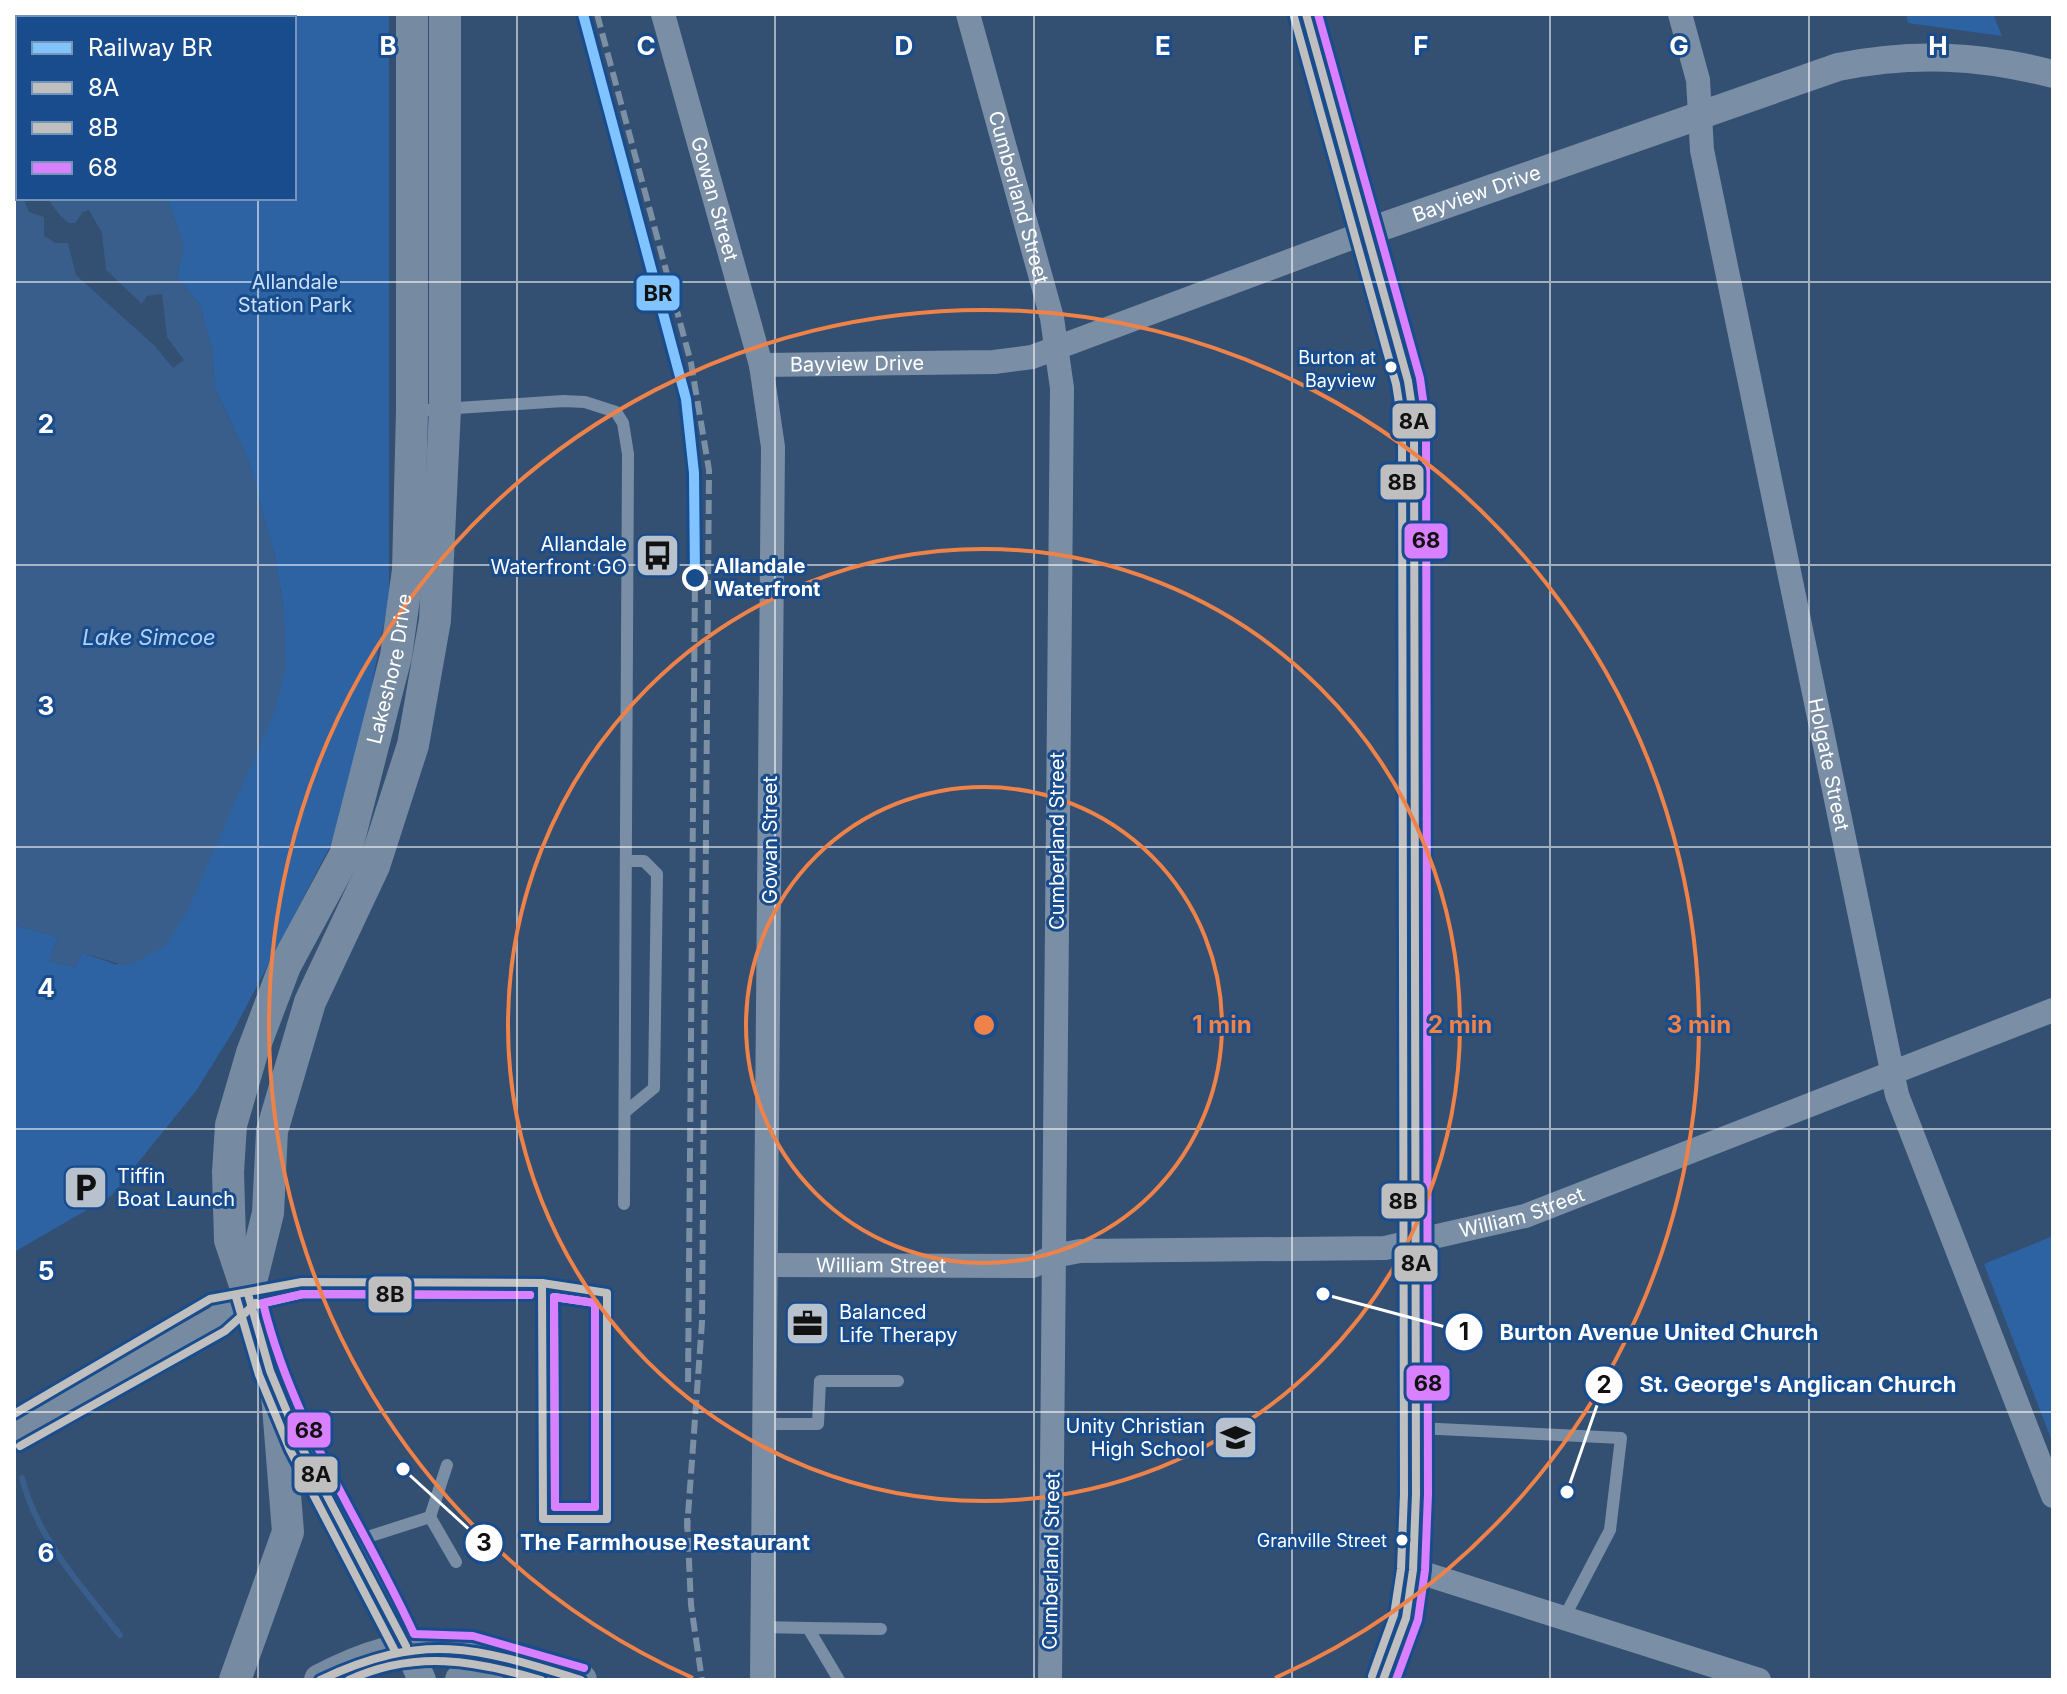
<svg xmlns="http://www.w3.org/2000/svg" width="2067" height="1694" font-family="Inter,sans-serif">
<style>
.green{fill:#2d63a2}
.water{fill:#395e8b}
.lines{fill:none;stroke-linecap:round;stroke-linejoin:round}
.stream{stroke:#395e8b;stroke-width:6}
.service{stroke:#7a8fa6;stroke-width:12}
.minor{stroke:#7a8fa6;stroke-width:24}
.tertiary{stroke:#7a8fa6;stroke-width:28}
.secondary{stroke:#768aa2;stroke-width:32}
.rail{stroke:#7b8fa5;stroke-width:6;stroke-dasharray:14 6;stroke-linecap:butt}
.bus-1-casing{stroke:#194c8c;stroke-width:14}
.bus-2-casing{stroke:#194c8c;stroke-width:14}
.bus-3-casing{stroke:#194c8c;stroke-width:14}
.bus-1{stroke:#bfbfbf;stroke-width:8}
.bus-2{stroke:#bfbfbf;stroke-width:8}
.bus-3{stroke:#d880ff;stroke-width:8}
.rail-1-casing{stroke:#194c8c;stroke-width:16}
.rail-1{stroke:#80c3ff;stroke-width:10}
.grid{fill:none;stroke:#fff;stroke-width:2;stroke-opacity:0.55}
.ring{fill:none;stroke:#ee8249;stroke-width:4}
.bus-dot{fill:#fff;stroke:#194c8c;stroke-width:3}
.stop-dot{fill:#194c8c;stroke:#fff;stroke-width:4}
.labels{text-anchor:middle;dominant-baseline:central;stroke-width:6;stroke-linejoin:round;paint-order:stroke}
.bus-label{font-size:18px;fill:#fff;stroke:#194c8c;text-anchor:end}
.street-label{font-size:20px;fill:#fff;stroke:#194c8c}
.park-label{font-size:20px;fill:#cae0fa;stroke:#194c8c}
.poi-label{font-size:20px;fill:#fff;stroke:#194c8c;text-anchor:end}
.stop-label{font-size:20px;font-weight:bold;fill:#fff;stroke:#194c8c;text-anchor:start}
.water-label{font-size:22px;font-style:italic;fill:#b0d0f5;stroke:#194c8c}
.grid-label{font-size:26px;text-anchor:middle;font-weight:bold;fill:#fff;stroke:#194c8c;stroke-width:6;stroke-linejoin:round;paint-order:stroke}
.centre{fill:#ee8249;stroke:#194c8c;stroke-width:4}
.ring-label{font-size:24px;text-anchor:middle;font-weight:bold;fill:#ee8249;stroke:#194c8c;stroke-width:6;stroke-linejoin:round;paint-order:stroke}
.leader{fill:none;stroke:#fff;stroke-width:3}
.callout-dot{fill:#fff;stroke:#194c8c;stroke-width:3}
.mark-label{font-size:24px;text-anchor:middle;font-weight:bold;fill:#111}
.callout-label{font-size:22px;text-anchor:middle;font-weight:bold;fill:#fff;stroke:#194c8c;stroke-width:6;stroke-linejoin:round;paint-order:stroke}
.line-badge{stroke:#194c8c;stroke-width:3}
.pale-badge-label{font-size:22px;text-anchor:middle;font-weight:bold;fill:#111}
</style>
<rect width="100%" height="100%" fill="#334f72"/>
<g class="green">
<path d="M122,14H389V597L346,816L234,1030L196,1091L111,1196L14,1252V925L58,937L49,961L75,967L83,953L117,965L284,611L275,557L248,459L215,388L212,349L200,305L177,277L184,246L167,198H294V18H122Z"/>
<path d="M1906,14H1993L2002,36L1908,23Z"/>
<path d="M2053,1236V1444L1984,1264Z"/>
</g>
<path class="water" d="M14,184L18,198H23L29,212L44,217V236L56,243H68L76,275L155,346L173,368L184,360L167,337L162,294L147,296L142,304L106,270L102,233L89,210L83,212L75,223H69C58,215 55,208 47,198H167L184,246L177,277L200,305L212,349L215,388L248,459L275,557L284,611L286,665L275,711L186,914L164,947L127,966L83,953L75,967L49,961L58,937L14,925Z"/>
<g class="lines">
<path class="stream" d="M22,1478C38,1540 81,1586 120,1635"/>
<g class="service">
<path d="M412,411L563,401L585,402L616,412L623,423L628,454L624,1204"/>
<path d="M625,1112L654,1088L657,874L644,861H626"/>
<path d="M251,1293L302,1282L542,1283L607,1293V1519H543L542,1283"/>
<path d="M765,1424H818L820,1381H898"/>
<path d="M1418,1428L1621,1438L1610,1530L1565,1616"/>
<path d="M430,1517L447,1465"/>
<path d="M352,1542L430,1517L456,1562"/>
<path d="M762,1627L808,1628L839,1680"/>
<path d="M808,1628L881,1629"/>
</g>
<g class="minor">
<path id="s1" d="M663,14L761,365L773,447L762,1680"/>
<path id="s2" d="M968,14L1052,318L1062,388L1050,1680"/>
<path id="s3" d="M1680,14L1698,80L1702,150L1897,1095L2053,1496"/>
<path id="s4" d="M761,365L994,362L1032,357L1367,232"/>
<path id="s5" d="M767,1265L1033,1266L1054,1256L1080,1251L1385,1248L1525,1216L2053,1010"/>
<path d="M1413,1570L1759,1680"/>
</g>
<g class="tertiary">
<path id="s6" d="M1367,232L1838,67C1913,52 1979,55 2053,74"/>
<path d="M248,1294L277,1394L324,1493L391,1611L422,1680"/>
</g>
<g class="secondary">
<path d="M1306,14L1408,381L1414,421L1416,1494L1413,1570L1406,1618L1383,1680"/>
<path id="s7" d="M248,1294L230,1240L228,1172L231,1125L252,1053L285,966L345,855L396,656L408,570L412,411V14"/>
<path d="M14,1436L219,1321L248,1294L268,1213L272,1131L310,1002L374,866L413,745L435,620L445,409V14"/>
<path d="M235,1680L288,1532L277,1394"/>
<path d="M320,1680C425,1625 475,1647 581,1680"/>
<path d="M461,1680L476,1669L513,1658"/>
</g>
<g class="rail">
<path d="M597,14L691,363L709,470L702,1322L687,1529"/>
<path d="M688,1382L695,578"/>
<path d="M687,1518L691,1605L702,1680"/>
</g>
<defs>
<g id="bus-1">
<path d="M1306,14L1408,381L1414,421L1416,1494L1413,1570L1406,1618L1383,1680"/>
<path d="M542,1283L607,1293V1519H543Z"/>
<path d="M248,1294L270,1371L301,1446L406,1646"/>
<path d="M14,1414L210,1299L302,1282L542,1283"/>
<path d="M320,1680C425,1631 475,1647 581,1680"/>
</g>
<g id="bus-2">
<path d="M1294,17L1396,384L1402,422L1404,1494L1401,1569L1394,1615L1372,1676"/>
<path d="M236,1297L259,1375L290,1450L395,1651"/>
<path d="M554,1297L595,1303V1507H555Z"/>
<path d="M251,1306L303,1294L530,1295"/>
<path d="M20,1446L225,1331L256,1303"/>
<path d="M349,1680C414,1650 474,1660 541,1680"/>
</g>
<g id="bus-3">
<path d="M1318,14L1420,378L1426,421L1428,1494L1425,1570L1418,1620L1396,1680"/>
<path d="M530,1295L303,1294L263,1303C293,1426 362,1521 414,1634L473,1636L584,1668"/>
<path d="M554,1297L595,1303V1507H555Z"/>
</g>
</defs>
<use href="#bus-1" class="bus-1-casing"/>
<use href="#bus-2" class="bus-2-casing"/>
<use href="#bus-3" class="bus-3-casing"/>
<use href="#bus-1" class="bus-1"/>
<use href="#bus-2" class="bus-2"/>
<use href="#bus-3" class="bus-3"/>
<defs>
<path id="rail-1" d="M583,14L686,399L694,473L695,578"/>
</defs>
<use href="#rail-1" class="rail-1-casing"/>
<use href="#rail-1" class="rail-1"/>
</g>
<path class="grid" d="M258,14V18M517,14V1680M775,14V1680M1034,14V1680M1292,14V1680M1550,14V1680M1809,14V1680M258,198V1680M14,282H2053M14,565H2053M14,847H2053M14,1129H2053M14,1412H2053"/>
<g class="ring">
<circle cx="984" cy="1025" r="238"/>
<circle cx="984" cy="1025" r="476"/>
<path d="M693 1678A715 715 0 1 1 1275 1678"/>
</g>
<defs>
<symbol id="bus-square" viewBox="-11 -11 22 22"><rect x="-9" y="-9" width="18" height="18" rx="4" fill="#b8c1ce" stroke="#194c8c"/><path d="M-5-6H5V4H4V6H2V4H-2V6H-4V4H-5ZM-3.5-4V0h7V-4ZM-3.5 1.2v1.5H-2V1.2ZM2 1.2v1.5H3.5V1.2Z" fill="#111"/></symbol>
<symbol id="parking-square" viewBox="-11 -11 22 22"><rect x="-9" y="-9" width="18" height="18" rx="4" fill="#b8c1ce" stroke="#194c8c"/><path d="M-3.5-5.5H1a3.5 3.5 0 0 1 0 7H-1V5.5H-3.5ZM-1-3.4V-.6H.8a1.4 1.4 0 0 0 0-2.8Z" fill="#111"/></symbol>
<symbol id="office-square" viewBox="-11 -11 22 22"><rect x="-9" y="-9" width="18" height="18" rx="4" fill="#b8c1ce" stroke="#194c8c"/><path d="M-6-3h4V-5.5h4V-3h4V5H-6ZM-1-4.5V-3h2v-1.5ZM-6 0V1H6V0Z" fill="#111"/></symbol>
<symbol id="school-square" viewBox="-11 -11 22 22"><rect x="-9" y="-9" width="18" height="18" rx="4" fill="#b8c1ce" stroke="#194c8c"/><path d="M0-5L7-2L0 1L-7-2ZM-4 1L0 2.5L4 1V4Q0 6-4 4Z" fill="#111"/></symbol>
</defs>
<g fill-rule="evenodd">
<use href="#bus-square" x="632" y="530" width="51" height="51"/>
<use href="#parking-square" x="60" y="1162" width="51" height="51"/>
<use href="#office-square" x="782" y="1298" width="51" height="51"/>
<use href="#school-square" x="1210" y="1412" width="51" height="51"/>
</g>
<g class="bus-dot">
<circle cx="1391" cy="367" r="7"/>
<circle cx="1402" cy="1540" r="7"/>
</g>
<circle class="stop-dot" cx="695" cy="578" r="11"/>
<g class="labels">
<g class="bus-label">
<text x="1376" y="357">Burton at<tspan x="1376" dy="23">Bayview</tspan></text>
<text x="1387" y="1540">Granville Street</text>
</g>
<g class="street-label">
<text stroke="none"><textPath href="#s6" startOffset="116">Bayview Drive</textPath></text>
<text stroke="none"><textPath href="#s2" startOffset="190">Cumberland Street</textPath></text>
<text stroke="none"><textPath href="#s1" startOffset="192">Gowan Street</textPath></text>
<text stroke="none"><textPath href="#s4" startOffset="96">Bayview Drive</textPath></text>
<text stroke="none"><textPath href="#s7" startOffset="658">Lakeshore Drive</textPath></text>
<text stroke="none"><textPath href="#s3" startOffset="766">Holgate Street</textPath></text>
<text transform="translate(770 840) rotate(-90)">Gowan Street</text>
<text transform="translate(1057 841) rotate(-90)">Cumberland Street</text>
<text stroke="none"><textPath href="#s5" startOffset="762">William Street</textPath></text>
<text stroke="none"><textPath href="#s5" startOffset="114">William Street</textPath></text>
<text transform="translate(1051 1561) rotate(-89)">Cumberland Street</text>
</g>
<g class="park-label">
<text x="295" y="282">Allandale<tspan x="295" dy="23">Station Park</tspan></text>
</g>
<g class="poi-label">
<text x="627" y="544">Allandale<tspan x="627" dy="23">Waterfront GO</tspan></text>
<text x="117" y="1176" text-anchor="start">Tiffin<tspan x="117" dy="23">Boat Launch</tspan></text>
<text x="839" y="1312" text-anchor="start">Balanced<tspan x="839" dy="23">Life Therapy</tspan></text>
<text x="1205" y="1426">Unity Christian<tspan x="1205" dy="23">High School</tspan></text>
</g>
<g class="stop-label">
<text x="714" y="566">Allandale<tspan x="714" dy="23">Waterfront</tspan></text>
</g>
<g class="water-label">
<text x="149" y="637">Lake Simcoe</text>
</g>
</g>
<g class="grid-label">
<text x="388" y="55">B</text>
<text x="646" y="55">C</text>
<text x="904" y="55">D</text>
<text x="1163" y="55">E</text>
<text x="1421" y="55">F</text>
<text x="1679" y="55">G</text>
<text x="1938" y="55">H</text>
<text x="46" y="433">2</text>
<text x="46" y="715">3</text>
<text x="46" y="997">4</text>
<text x="46" y="1280">5</text>
<text x="46" y="1562">6</text>
</g>
<circle cx="984" cy="1025" r="12" class="centre"/>
<g class="ring-label">
<text x="1222" y="1033">1 min</text>
<text x="1460" y="1033">2 min</text>
<text x="1699" y="1033">3 min</text>
</g>
<path class="leader" d="M1323 1294L1464 1332M1567 1492L1604 1385M403 1469L484 1543"/>
<g class="callout-dot">
<circle cx="1323" cy="1294" r="8"/>
<circle cx="1567" cy="1492" r="8"/>
<circle cx="403" cy="1469" r="8"/>
<circle cx="1464" cy="1332" r="20"/>
<circle cx="1604" cy="1385" r="20"/>
<circle cx="484" cy="1543" r="20"/>
</g>
<g class="mark-label">
<text x="1464" y="1340">1</text>
<text x="1604" y="1393">2</text>
<text x="484" y="1551">3</text>
</g>
<g class="callout-label">
<text x="1659" y="1340">Burton Avenue United Church</text>
<text x="1798" y="1392">St. George's Anglican Church</text>
<text x="665" y="1550">The Farmhouse Restaurant</text>
</g>
<g class="line-badge">
<rect x="635" y="274" width="46" height="38" rx="8" fill="#80c3ff"/>
<rect x="1391" y="402" width="46" height="38" rx="8" fill="#bfbfbf"/>
<rect x="1379" y="463" width="46" height="38" rx="8" fill="#bfbfbf"/>
<rect x="1403" y="522" width="46" height="38" rx="8" fill="#d880ff"/>
<rect x="1380" y="1182" width="46" height="38" rx="8" fill="#bfbfbf"/>
<rect x="1393" y="1244" width="46" height="39" rx="8" fill="#bfbfbf"/>
<rect x="367" y="1275" width="46" height="39" rx="8" fill="#bfbfbf"/>
<rect x="1405" y="1364" width="46" height="38" rx="8" fill="#d880ff"/>
<rect x="286" y="1411" width="46" height="38" rx="8" fill="#d880ff"/>
<rect x="293" y="1455" width="46" height="39" rx="8" fill="#bfbfbf"/>
</g>
<g class="pale-badge-label">
<text x="658" y="301">BR</text>
<text x="1414" y="429">8A</text>
<text x="1402" y="490">8B</text>
<text x="1426" y="548">68</text>
<text x="1403" y="1209">8B</text>
<text x="1416" y="1271">8A</text>
<text x="390" y="1302">8B</text>
<text x="1428" y="1391">68</text>
<text x="309" y="1438">68</text>
<text x="316" y="1482">8A</text>
</g>
<rect width="2067" height="1694" fill="none" stroke="#ffffff" stroke-width="32"/>
<rect x="16" y="16" width="280" height="184" fill="#194c8c" stroke="#7594ba" stroke-width="2"/>
<rect x="32" y="42" width="40" height="12" fill="#80c3ff" stroke="#7594ba" stroke-width="2"/>
<text x="88" y="56" font-size="24" fill="#ffffff">Railway BR</text>
<rect x="32" y="82" width="40" height="12" fill="#bfbfbf" stroke="#7594ba" stroke-width="2"/>
<text x="88" y="96" font-size="24" fill="#ffffff">8A</text>
<rect x="32" y="122" width="40" height="12" fill="#bfbfbf" stroke="#7594ba" stroke-width="2"/>
<text x="88" y="136" font-size="24" fill="#ffffff">8B</text>
<rect x="32" y="162" width="40" height="12" fill="#d880ff" stroke="#7594ba" stroke-width="2"/>
<text x="88" y="176" font-size="24" fill="#ffffff">68</text>
</svg>
